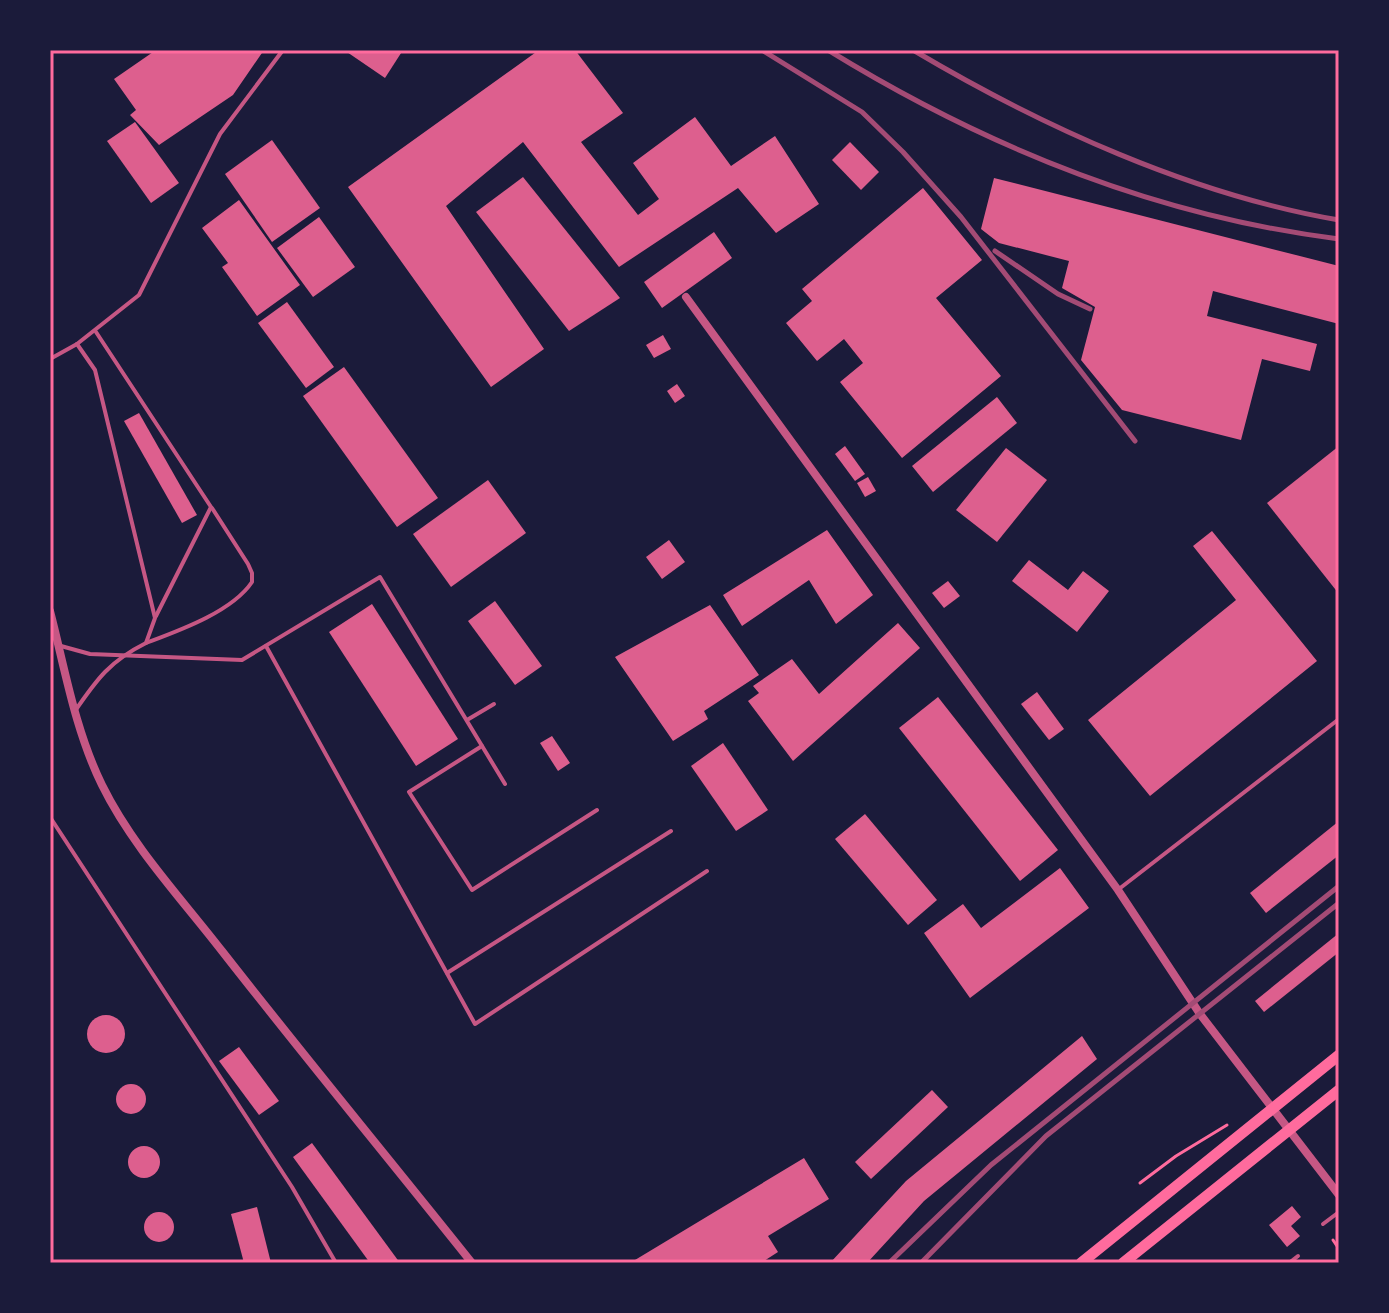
<svg xmlns="http://www.w3.org/2000/svg" width="1389" height="1313" font-family="'Exo 2',sans-serif">
<style>
.building{fill:#dd5f8e}
.lines{fill:none;stroke-linecap:round;stroke-linejoin:round}
.path{stroke:#ff6b9d;stroke-width:3}
.service{stroke:#c65784;stroke-width:4}
.minor{stroke:#c65784;stroke-width:8}
.secondary{stroke:#ff6b9d;stroke-width:11}
.rail{stroke:#a44b75;stroke-width:5}
.neatline{fill:none;stroke:#ff6b9d;stroke-width:3}
</style>
<rect width="100%" height="100%" fill="#1b1b3a"/>
<g class="building">
<path d="M156,50H264L233,95L159,145L130,115L136,110L114,79Z"/>
<path d="M344,50H403L385,78Z"/>
<path d="M539,50H575L623,113L581,142L638,215L659,199L633,163L695,117L731,166L775,136L819,204L776,233L738,188L619,267L523,142L446,206L544,349L491,387L348,187Z"/>
<path d="M135,122L179,183L151,203L107,141Z"/>
<path d="M272,140L320,208L272,242L225,174Z"/>
<path d="M850,142L879,172L861,190L832,160Z"/>
<path d="M523,177L620,298L569,331L476,212Z"/>
<path d="M994,178L1339,266V324L1213,291L1207,316L1317,344L1310,371L1262,359L1241,440L1122,410L1081,360L1095,307L1062,288L1069,261L999,243L981,229Z"/>
<path d="M923,188L982,260L936,298L1001,376L902,458L840,382L863,363L844,339L817,361L786,323L812,301L802,289Z"/>
<path d="M239,200L300,285L257,316L222,267L228,263L202,228Z"/>
<path d="M319,217L355,267L313,297L277,248Z"/>
<path d="M714,232L732,258L662,308L644,282Z"/>
<path d="M287,302L334,367L306,388L258,323Z"/>
<path d="M663,335L671,349L654,358L646,345Z"/>
<path d="M344,367L438,498L397,527L303,396Z"/>
<path d="M677,384L685,396L675,403L667,391Z"/>
<path d="M997,397L1017,423L933,492L912,466Z"/>
<path d="M139,413L197,515L182,523L124,421Z"/>
<path d="M845,446L865,474L855,481L835,454Z"/>
<path d="M1339,446V594L1267,503Z"/>
<path d="M1006,448L1047,480L997,542L956,510Z"/>
<path d="M868,477L876,491L865,497L857,483Z"/>
<path d="M488,480L526,533L451,587L413,534Z"/>
<path d="M827,530L873,595L836,624L809,580L742,626L723,595Z"/>
<path d="M1212,531L1317,661L1150,796L1088,720L1236,600L1193,546Z"/>
<path d="M669,540L685,562L662,579L646,557Z"/>
<path d="M1029,560L1068,590L1083,571L1109,591L1077,632L1012,581Z"/>
<path d="M948,581L960,596L944,608L932,593Z"/>
<path d="M495,601L542,666L515,685L468,621Z"/>
<path d="M372,604L458,739L416,766L329,632Z"/>
<path d="M710,605L759,675L704,711L708,719L673,741L615,657Z"/>
<path d="M898,623L920,648L793,761L748,701L759,693L753,686L792,659L819,694Z"/>
<path d="M1037,692L1064,729L1049,740L1021,704Z"/>
<path d="M938,697L1058,850L1020,881L899,728Z"/>
<path d="M552,736L570,763L558,771L540,743Z"/>
<path d="M723,743L768,810L736,831L691,766Z"/>
<path d="M865,814L937,900L908,925L835,839Z"/>
<path d="M1339,821V855L1266,913L1250,893Z"/>
<path d="M1060,868L1089,908L970,998L924,933L963,904L981,928Z"/>
<path d="M1339,933V952L1264,1012L1255,1001Z"/>
<circle cx="106" cy="1034" r="19"/>
<path d="M1082,1036L1097,1059L924,1201L867,1263H830L906,1181Z"/>
<path d="M239,1047L279,1101L259,1115L219,1061Z"/>
<circle cx="131" cy="1099" r="15"/>
<path d="M932,1090L948,1107L871,1179L855,1162Z"/>
<path d="M312,1143L400,1263H370L293,1157Z"/>
<circle cx="144" cy="1162" r="16"/>
<path d="M804,1158L829,1199L768,1236L778,1252L761,1263H630Z"/>
<path d="M1292,1206L1301,1217L1291,1226L1300,1236L1287,1247L1269,1225Z"/>
<path d="M257,1207L271,1263H244L231,1214Z"/>
<circle cx="159" cy="1227" r="15"/>
</g>
<g class="lines">
<g class="path">
<path d="M1140,1183L1176,1156L1227,1125"/>
<path d="M1333,1240L1339,1249"/>
</g>
<g class="service">
<path d="M96,332L211,507L156,616"/>
<path d="M50,359L77,344L139,295L220,134L283,50"/>
<path d="M146,643C178,631 232,612 252,582V573L248,564L212,508"/>
<path d="M61,646L90,654L242,660L380,577L505,784"/>
<path d="M266,646L475,1024L707,871"/>
<path d="M75,711C97,679 110,661 146,643L155,618L95,370L77,344"/>
<path d="M467,720L494,704"/>
<path d="M482,746L409,792L472,890L597,810"/>
<path d="M50,817L292,1187L336,1263"/>
<path d="M1119,889L1339,719"/>
<path d="M447,973L671,831"/>
<path d="M1323,1224L1339,1212"/>
<path d="M1289,1263L1298,1256"/>
</g>
<g class="minor">
<path d="M686,297L1118,890L1200,1014L1339,1195"/>
<path d="M50,611C65,669 75,730 102,785C132,846 181,898 222,951C304,1056 389,1159 472,1263"/>
</g>
<g class="secondary">
<path d="M1081,1263L1339,1055"/>
<path d="M1123,1263L1339,1090"/>
</g>
<g class="rail">
<path d="M762,50L862,112L903,152L961,217L1135,441"/>
<path d="M828,50C984,146 1156,216 1339,239"/>
<path d="M913,50C1041,126 1192,195 1339,220"/>
<path d="M995,251L1058,294L1090,309"/>
<path d="M889,1263L991,1165L1339,886"/>
<path d="M921,1263L1046,1136L1339,903"/>
</g>
</g>
<rect width="1389" height="1313" fill="none" stroke="#1b1b3a" stroke-width="104"/>
<rect x="52" y="52" width="1285" height="1209" class="neatline"/>
</svg>
